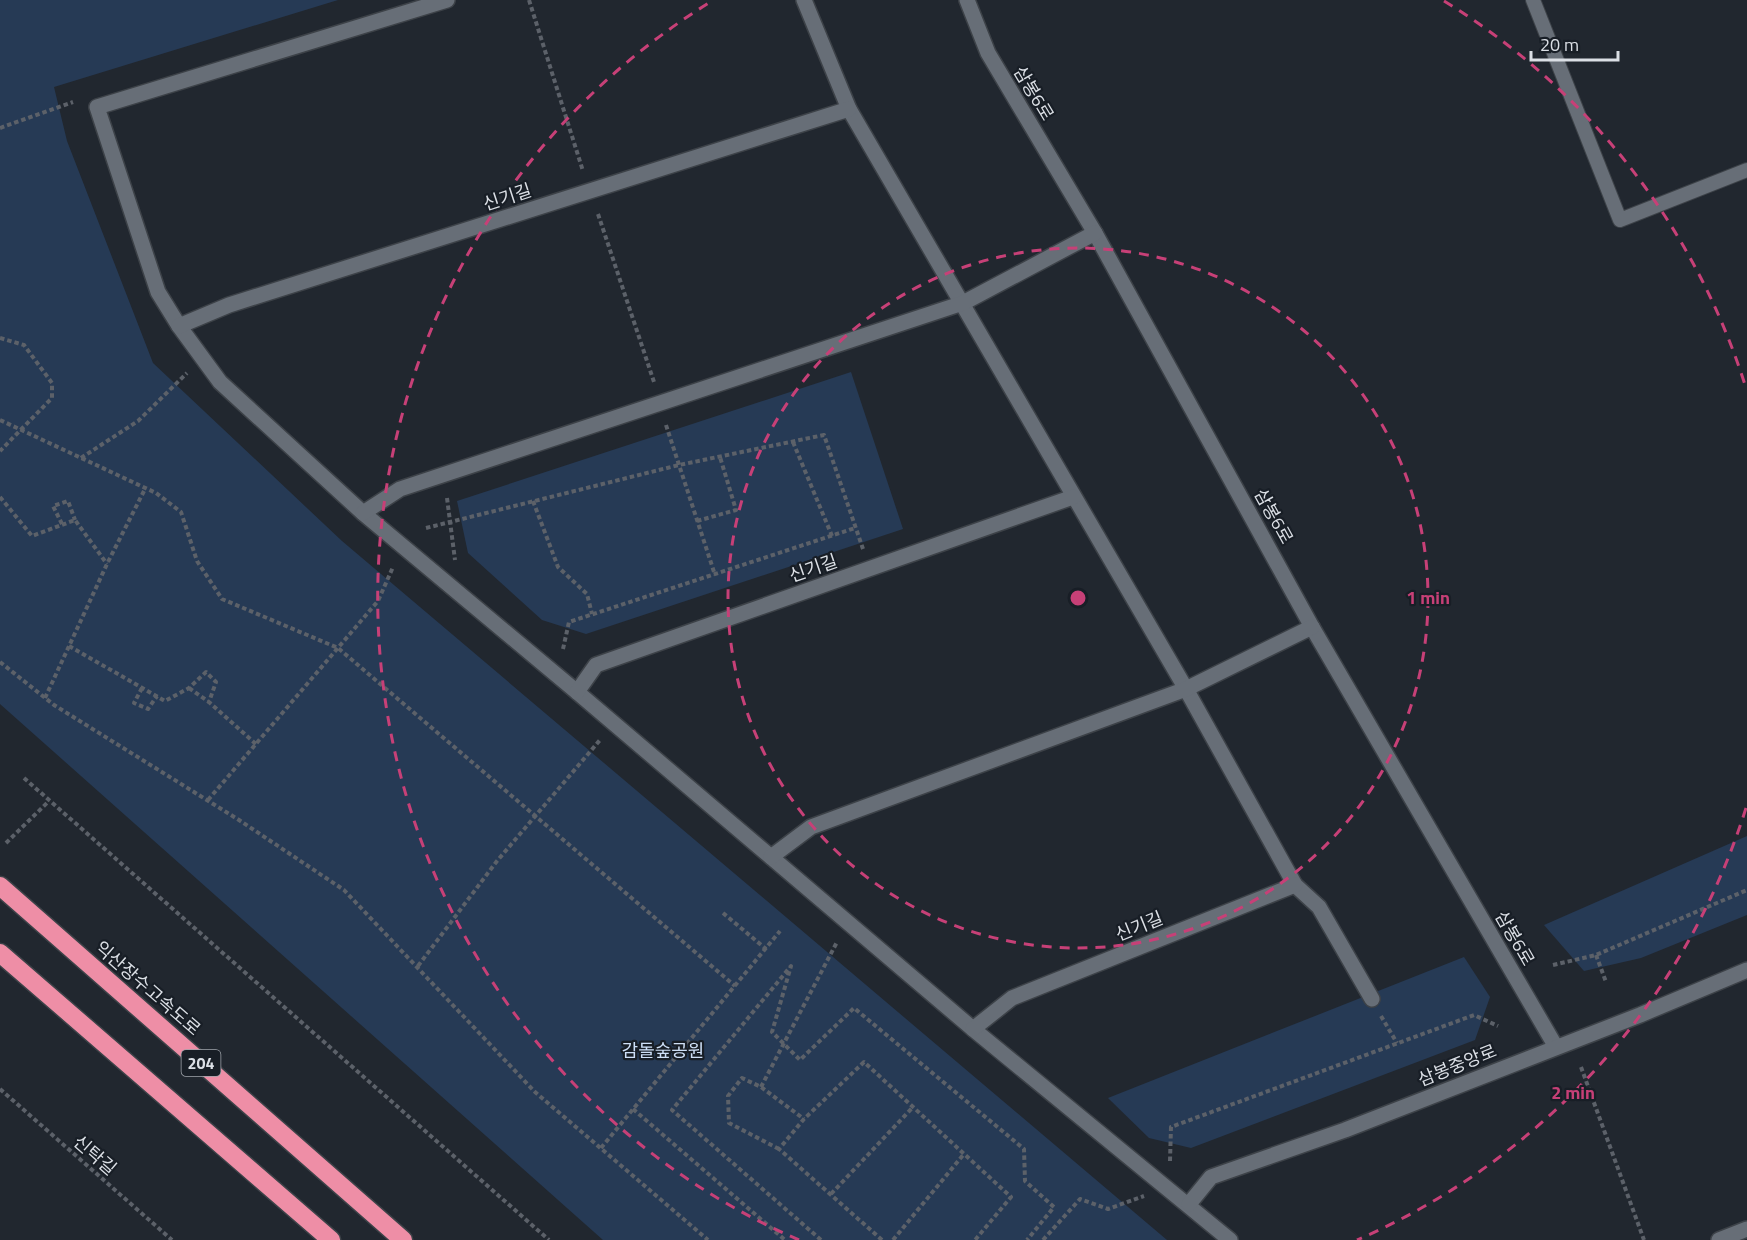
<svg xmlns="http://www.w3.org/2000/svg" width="1747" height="1240" font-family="'Titillium Web','Noto Sans KR',sans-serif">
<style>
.green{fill:#263a55}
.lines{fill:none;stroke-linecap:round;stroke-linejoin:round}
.lane-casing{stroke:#3d4248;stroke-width:16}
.street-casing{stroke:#3d4248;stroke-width:18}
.highway-casing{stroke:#3d4248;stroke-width:21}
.path{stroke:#5c6169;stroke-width:4;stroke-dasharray:4.5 3;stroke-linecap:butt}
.lane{stroke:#676e77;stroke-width:14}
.street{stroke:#676e77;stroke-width:15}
.highway{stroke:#ee8ea6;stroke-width:18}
.ring{fill:none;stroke:#c74077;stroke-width:3;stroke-dasharray:10 8}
.labels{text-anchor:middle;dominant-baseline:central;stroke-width:4.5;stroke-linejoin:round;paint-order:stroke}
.shield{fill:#181e26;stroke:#a0a5ac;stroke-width:1.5}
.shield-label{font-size:16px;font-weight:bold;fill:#dbdfe5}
.street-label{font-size:18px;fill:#dbdfe5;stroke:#181e26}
.park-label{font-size:18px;fill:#cedff6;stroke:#181e26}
.centre{fill:#c74077;stroke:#181e26;stroke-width:3}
.ring-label{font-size:18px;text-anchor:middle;font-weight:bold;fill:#c74077;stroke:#181e26;stroke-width:4.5;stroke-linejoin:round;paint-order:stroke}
</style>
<rect width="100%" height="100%" fill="#21272f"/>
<g class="green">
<path d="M0,0H338L54,87L67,141L153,363L342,541L1167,1240H603L0,704Z"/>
<path d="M851,372L903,529L586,634L542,620L468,553L457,501Z"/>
<path d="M1747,836V915L1641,958L1584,971L1544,925Z"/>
<path d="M1464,957L1490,997L1475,1040L1191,1148L1149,1138L1108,1098Z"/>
</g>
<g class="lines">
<defs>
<path id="lane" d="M1533,0L1620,220L1747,170"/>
<g id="street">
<path d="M447,0L97,107L158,292L179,326L220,382L363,513L577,692L973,1029L1230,1240"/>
<path d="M804,0L849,109L1186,689L1295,885L1319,907L1372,999"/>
<path d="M967,0L988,53L1095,233L1312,627L1556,1047"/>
<path d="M179,326L229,305L849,109"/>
<path d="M363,513L400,489L963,303L1095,233"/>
<path d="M577,692L596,665L1073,497"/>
<path d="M771,857L811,827L1186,689L1312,627"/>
<path d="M973,1029L1012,998L1295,885"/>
<path d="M1189,1204L1211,1177L1345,1130L1640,1015L1747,970"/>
<path d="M1719,1240L1747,1229"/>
</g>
<g id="highway">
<path d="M0,886L403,1240"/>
<path d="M0,953L331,1240"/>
</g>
</defs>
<use href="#lane" class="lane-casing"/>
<use href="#street" class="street-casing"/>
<use href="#highway" class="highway-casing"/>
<g class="path">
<path d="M529,0L583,171"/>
<path d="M0,128L73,102"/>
<path d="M598,214L654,382"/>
<path d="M0,338L24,345L52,383V398L0,451"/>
<path d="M0,420L156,493L181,512L197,561L222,599L338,648L735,986"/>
<path d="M666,425L715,575"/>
<path d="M793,442L832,536"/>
<path d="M81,458L138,421L187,373"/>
<path d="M0,497L32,536L75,520L107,564"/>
<path d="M447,498L455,560"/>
<path d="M533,501L558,567L587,594L592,614"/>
<path d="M697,521L736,510L720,457"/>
<path d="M62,524L53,506L68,501L75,520"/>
<path d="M426,528L679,465L824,435L863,549"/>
<path d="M69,646L165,701L189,688L206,672L216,682L209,702L257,745"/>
<path d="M563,649L569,622L855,528"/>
<path d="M0,662L54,705L239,820L344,890L535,1092L708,1240"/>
<path d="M142,688L134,703L148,709L157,696"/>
<path d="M189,688L209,702"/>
<path d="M45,698L107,564L145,489"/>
<path d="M24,778L549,1240"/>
<path d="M208,800L378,601L393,567"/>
<path d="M6,843L49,801"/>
<path d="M723,913L766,949"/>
<path d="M1596,955L1606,982"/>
<path d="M1553,965L1596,955L1747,890"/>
<path d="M418,966L497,861L600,740"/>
<path d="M1381,1016L1397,1043"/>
<path d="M1581,1067L1644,1240"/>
<path d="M761,1087L837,942"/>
<path d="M0,1089L172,1240"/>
<path d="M633,1109L785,1240"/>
<path d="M601,1148L780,931"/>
<path d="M779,1149L729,1123L728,1096L742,1078L761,1087L804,1119"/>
<path d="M1170,1161L1171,1127L1474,1015L1498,1026"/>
<path d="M831,1194L913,1107"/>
<path d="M821,1240L672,1110L791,966L772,1032L800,1060L854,1008L1024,1149L1025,1181L1054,1207L1027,1240"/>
<path d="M882,1240L779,1149L804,1119L864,1062L1011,1197L975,1240"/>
<path d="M893,1240L964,1154"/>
<path d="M1043,1240L1080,1199L1108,1209L1144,1196"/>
</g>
<use href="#lane" class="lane"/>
<use href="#street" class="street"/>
<use href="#highway" class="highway"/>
</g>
<g class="ring">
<circle cx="1078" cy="598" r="350"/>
<path d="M1746 808A700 700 0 0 1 1357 1240M799 1240A700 700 0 0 1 712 1M1444 1A700 700 0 0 1 1746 388"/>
</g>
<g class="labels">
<rect class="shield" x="181.5" y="1050" width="39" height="26" rx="4.5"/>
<g class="shield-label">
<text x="201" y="1063">204</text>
</g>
<g class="street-label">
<text transform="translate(1034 93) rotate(59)">삼봉6로</text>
<text transform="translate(507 197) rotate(-18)">신기길</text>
<text transform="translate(1274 516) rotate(61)">삼봉6로</text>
<text transform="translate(813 568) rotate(-19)">신기길</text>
<text transform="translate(1139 926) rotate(-22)">신기길</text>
<text transform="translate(1515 938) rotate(60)">삼봉6로</text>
<text transform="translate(148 988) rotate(41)">익산장수고속도로</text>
<text transform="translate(1457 1065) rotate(-22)">삼봉중앙로</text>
<text transform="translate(95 1155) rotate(41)">신탁길</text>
</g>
<g class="park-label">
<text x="663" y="1050">감돌숲공원</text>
</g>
</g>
<circle cx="1078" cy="598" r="9" class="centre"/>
<g class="ring-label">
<text x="1428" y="604">1 min</text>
<text x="1573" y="1099">2 min</text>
</g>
<path d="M1531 51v9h87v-9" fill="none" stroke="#dbdfe5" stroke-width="3"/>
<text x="1540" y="51" font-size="18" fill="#dbdfe5" stroke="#181e26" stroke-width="4.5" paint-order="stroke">20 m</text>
</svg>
